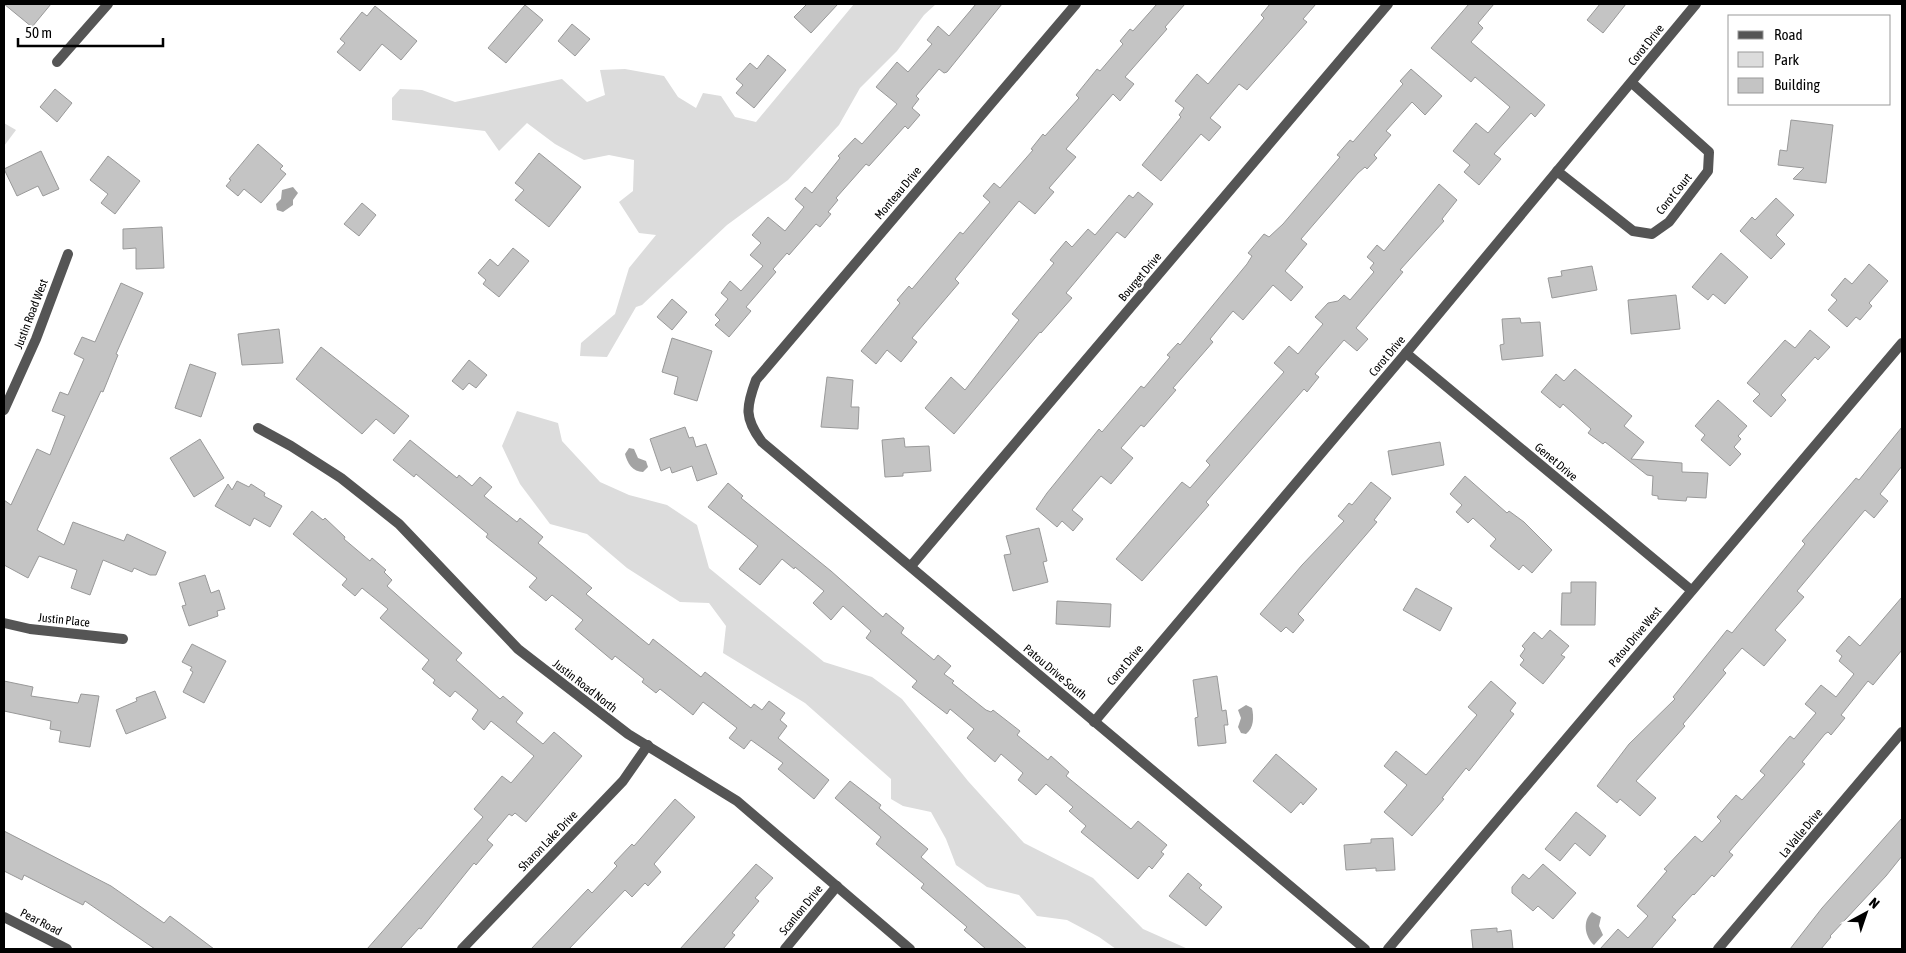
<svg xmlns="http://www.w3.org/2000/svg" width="1906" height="953" font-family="'Asap Condensed',sans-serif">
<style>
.green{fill:#dcdcdc}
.water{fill:#a3a3a3}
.building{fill:#c4c4c4;stroke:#999}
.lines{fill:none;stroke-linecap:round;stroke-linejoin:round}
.minor{stroke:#555;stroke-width:10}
.labels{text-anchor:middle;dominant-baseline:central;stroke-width:4.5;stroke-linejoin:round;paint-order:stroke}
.street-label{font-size:12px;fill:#000;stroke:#fff}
</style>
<rect width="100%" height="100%" fill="#fff"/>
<g class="green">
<path d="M854,4H936L924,15L897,51L860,88L839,125L788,180L727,225L642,305L636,307L607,357L580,356L581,343L615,314L629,268L656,235L639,233L619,202L633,191L634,160L609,155L584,160L555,144L527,123L499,151L485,131L392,120V98L400,89L422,90L455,102L562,79L587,102L605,95L600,70L625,69L664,76L678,97L696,108L703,93L721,96L735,117L756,122Z"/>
<path d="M4,123L16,130L4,146Z"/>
<path d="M517,411L558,423L562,441L600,482L629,495L667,505L697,525L709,568L824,662L872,677L902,699L968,781L1024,843L1093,878L1143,929L1188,949H1116L1099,937L1067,920L1037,916L1019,895L987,887L956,865L946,839L931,812L903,806L891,799V779L805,703L723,653L726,626L709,603L680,602L627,568L587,534L550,524L520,484L502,446Z"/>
</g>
<g class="water">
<path d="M293,187L298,193L293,200V205L283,212L277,210L276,204L281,199L282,190Z"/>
<path d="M629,448L634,449L638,458L646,461L648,467L643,472C633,472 627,463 625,454Z"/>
<path d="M1246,705L1252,708C1254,717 1254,728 1246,734L1241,733L1238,727L1241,718L1238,710Z"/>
<path d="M1592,912L1601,917L1599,926L1603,935L1594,945C1585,937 1582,921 1592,912Z"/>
</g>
<g class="building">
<path d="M4,4H51L32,27Z"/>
<path d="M807,4H838L811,33L794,17Z"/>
<path d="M976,4H1002L947,72L944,73L939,69L916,96L919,99L912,108L920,115L908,129L905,126L869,166L866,164L836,198L838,200L828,212L831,214L820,227L816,224L789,255L787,253L773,269L776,272L746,307L751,311L729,337L715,325L720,320L715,315L728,299L721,293L730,281L741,291L763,266L750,255L761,243L752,235L768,217L785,231L804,207L795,199L805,187L812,193L840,158L838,156L855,138L862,144L897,104L876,87L897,62L908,72L932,44L927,40L938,26L949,36Z"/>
<path d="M1157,4H1185L1165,27L1167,29L1125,77L1134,84L1120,101L1113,94L1066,149L1076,157L1049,188L1054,192L1035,214L1019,201L955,279L959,283L912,338L917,342L901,362L887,350L876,364L861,351L900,303L897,300L909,286L912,289L960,232L963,234L990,202L983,196L994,183L1000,188L1033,150L1031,149L1043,134L1045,136L1079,98L1076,95L1097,69L1100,71L1123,44L1120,41L1130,29L1133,31Z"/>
<path d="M1270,4H1316L1303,19L1307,22L1247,90L1239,84L1210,118L1221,127L1209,141L1201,134L1161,181L1142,165L1181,117L1179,115L1184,108L1175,101L1197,74L1208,84L1264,18L1261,15Z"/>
<path d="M1469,4H1494L1478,23L1483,28L1471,42L1545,105L1535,117L1531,113L1494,154L1501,159L1479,185L1464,172L1470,165L1453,151L1476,123L1488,133L1510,107L1475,77L1471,82L1431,48Z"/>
<path d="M1600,4H1626L1603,33L1587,20Z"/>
<path d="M525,5L543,20L506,63L488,48Z"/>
<path d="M375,6L417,41L401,60L382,44L360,71L337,52L345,43L340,39L362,12L367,16Z"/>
<path d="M572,24L590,39L575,56L558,41Z"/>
<path d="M768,55L786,70L754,108L736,93L743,85L736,79L750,63L757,69Z"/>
<path d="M1411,69L1442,96L1425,115L1412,102L1386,131L1391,135L1374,155L1377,158L1367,169L1365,167L1358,173L1301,239L1307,244L1285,271L1303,287L1291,301L1273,285L1243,320L1233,311L1210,339L1213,342L1173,388L1176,390L1144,427L1141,425L1121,448L1133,458L1111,484L1101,476L1072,510L1083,519L1073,531L1062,521L1057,527L1036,509L1047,493L1099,429L1102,432L1141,386L1144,388L1170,357L1167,355L1178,343L1180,345L1247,264L1252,256L1248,253L1264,234L1269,237L1283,224L1340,157L1337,155L1350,140L1353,142L1403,84L1400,81Z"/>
<path d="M55,89L72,103L57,122L40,107Z"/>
<path d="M1791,120L1833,125L1826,183L1793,179L1804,168L1778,165L1780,150L1787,151Z"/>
<path d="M258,144L283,166L280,169L286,174L261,203L244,189L238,196L226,186L231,180L229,179Z"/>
<path d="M41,151L59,189L43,196L38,186L17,196L4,169Z"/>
<path d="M539,153L581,187L549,227L515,200L524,190L515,183Z"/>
<path d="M108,156L140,181L115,214L101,203L108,194L90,180Z"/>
<path d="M1439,184L1457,200L1442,219L1444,221L1400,270L1403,272L1356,328L1368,339L1357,351L1344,340L1315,374L1319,377L1307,392L1304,389L1206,502L1209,505L1142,581L1116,559L1182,482L1190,488L1210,465L1206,461L1284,372L1274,363L1289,346L1298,354L1323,324L1315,317L1328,303L1338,301L1344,295L1350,300L1374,272L1370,268L1374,263L1367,257L1377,245L1384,251Z"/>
<path d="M1138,192L1153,204L1125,238L1117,232L1066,293L1072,298L1041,333L1040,332L954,434L925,408L951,377L965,390L1019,320L1012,314L1054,263L1050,260L1066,241L1072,247L1088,229L1095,235L1129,195L1133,198Z"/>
<path d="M1776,198L1794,215L1776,235L1785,244L1771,259L1740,231L1752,217L1755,220Z"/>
<path d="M362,203L376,215L359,236L344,224Z"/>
<path d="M162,227L164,268L136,269V248L123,249V229Z"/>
<path d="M513,248L529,261L499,297L483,284L486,280L478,273L490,259L498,266Z"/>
<path d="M1721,253L1748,277L1725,304L1713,294L1708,300L1692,287Z"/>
<path d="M1869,264L1888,281L1869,303L1872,306L1860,320L1856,317L1847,327L1828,310L1837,300L1831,295L1845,278L1852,284Z"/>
<path d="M1592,266L1597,290L1552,298L1548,278L1562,276L1561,271Z"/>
<path d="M121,283L143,293L116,354L118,355L103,392L101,391L37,530L64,545L73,522L124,541L127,534L166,552L156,575H150L134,568L132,572L103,560L90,595L71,588L77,570L39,556L28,578L4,565V500L11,505L37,449L50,455L65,416L52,411L60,392L68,395L84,359L74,354L82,337L95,342Z"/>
<path d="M1676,295L1680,329L1631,334L1628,300Z"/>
<path d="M672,299L687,312L672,330L657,317Z"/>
<path d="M1520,318L1521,323L1540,322L1543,356L1502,360L1500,345L1504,344L1502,319Z"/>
<path d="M279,329L283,363L242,365L238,334Z"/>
<path d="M1810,330L1830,347L1818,360L1815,357L1781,395L1786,400L1771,417L1753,401L1760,394L1747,383L1785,340L1795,348Z"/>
<path d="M672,338L712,351L697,401L674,394L678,377L662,372Z"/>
<path d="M321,347L409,416L394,434L376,419L362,434L296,379Z"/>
<path d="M469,360L487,375L476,388L469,383L463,390L452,381Z"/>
<path d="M190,364L216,373L201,417L175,408Z"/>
<path d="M1575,369L1632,416L1624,426L1644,442L1631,459L1682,463V472L1708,473L1706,498L1687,497L1686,501L1658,499V496L1652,495L1653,476L1647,475L1605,442L1603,444L1588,433L1591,429L1563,404L1560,408L1541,392L1556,374L1564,381Z"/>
<path d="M827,377L853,380L851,407H859L858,429L821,427Z"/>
<path d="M1718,400L1747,426L1738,436L1741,439L1734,447L1741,454L1730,466L1701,440L1705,435L1695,426Z"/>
<path d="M685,427L689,438L693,437L696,447L706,444L717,474L697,481L692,466L672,473L670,467L661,471L650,439Z"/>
<path d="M1902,427V466L1880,494L1888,501L1874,518L1865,510L1797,591L1804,597L1775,630L1786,640L1764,666L1742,648L1723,670L1726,673L1683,724L1685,726L1636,781L1656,798L1640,816L1620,799L1617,803L1597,786L1629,744L1675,699L1673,697L1727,630L1732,633L1805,544L1802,541L1856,478L1859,480Z"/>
<path d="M904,438L905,447L929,446L931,471L903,473V476L885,477L882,440Z"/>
<path d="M200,439L224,478L194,497L170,458Z"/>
<path d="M410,440L457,478L459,475L472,486L480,477L492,487L484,496L517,522L520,518L543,537L538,543L592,588L586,594L649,645L653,639L701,677L705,672L751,708L754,704L762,710L769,701L785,713L780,720L787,726L778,738L829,780L814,799L778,769L783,763L751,740L744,749L729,738L737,728L703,702L693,715L660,689L656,693L642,682L644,679L615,656L612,660L575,629L583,620L552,595L546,601L529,587L537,578L486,537L488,534L416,474L414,477L393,460Z"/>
<path d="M1440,442L1444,465L1392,475L1388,451Z"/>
<path d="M1465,476L1507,513L1509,511L1524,522L1552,550L1532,573L1523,565L1519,570L1490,546L1496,539L1473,518L1468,523L1456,512L1462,505L1450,494Z"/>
<path d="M237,481L249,487L251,484L265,493L264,496L282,506L270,527L254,518L250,526L215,506L228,484L232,490Z"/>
<path d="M1371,482L1391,498L1374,520L1377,522L1298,614L1304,620L1293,633L1286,627L1281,632L1260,614L1302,565L1344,521L1338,516L1349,503L1352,505Z"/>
<path d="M728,483L743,496L741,498L831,571L883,617L886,613L904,628L901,633L934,660L938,655L951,666L944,674L954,681L952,683L986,710L991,712L993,710L1020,731L1017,735L1048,760L1051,756L1069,772L1066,776L1131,829L1138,821L1167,845L1161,852L1164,854L1152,869L1149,866L1138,879L1081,832L1086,826L1069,811L1073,807L1046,784L1036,795L1018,780L1023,773L1001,754L995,762L967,738L974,729L950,709L947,714L912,687L917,681L866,638L871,631L843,606L831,620L813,603L824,591L795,567L794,569L782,559L760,585L739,569L758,546L708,507Z"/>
<path d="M312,511L323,520L325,518L345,537L344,539L370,561L372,558L386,570L384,572L392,580L387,586L462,653L456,660L500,699L503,696L523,713L516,722L543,744L554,732L582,756L526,822L515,813L512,816L509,814L487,840L493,845L476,865L474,863L421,929L419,928L400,949H367L483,817L474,809L502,776L511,783L534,756L491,721L484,730L472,719L478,710L455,691L450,697L433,683L435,680L422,669L429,660L380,618L388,609L362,588L355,596L342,585L347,579L293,534Z"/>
<path d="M1039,528L1047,561L1043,562L1048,582L1013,591L1004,555L1011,554L1006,536Z"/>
<path d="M205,575L211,593L219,590L225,609L217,611L218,616L189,626L182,606L186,605L179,583Z"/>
<path d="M1571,582H1596L1595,625H1561L1562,593H1571Z"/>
<path d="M1416,588L1452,608L1440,631L1403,610Z"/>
<path d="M1902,597V650L1873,685L1868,681L1841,715L1845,718L1831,735L1828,732L1825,734L1802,762L1805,764L1729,852L1733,855L1714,877L1712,875L1694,895L1693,894L1672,917L1676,920L1651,949H1600L1618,929L1628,938L1648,916L1637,906L1667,871L1664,869L1695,836L1702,842L1721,821L1717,817L1736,795L1742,800L1765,775L1760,771L1790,736L1794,739L1816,713L1805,704L1821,685L1836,697L1854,674L1839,661L1842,656L1836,651L1849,636L1860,646Z"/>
<path d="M1057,601L1111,604L1110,627L1056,624Z"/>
<path d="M1550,630L1569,646L1561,655L1565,657L1543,684L1520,665L1524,660L1520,656L1525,649L1522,646L1534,632L1542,639Z"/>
<path d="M192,644L226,661L204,703L183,692L193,672L190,670L192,667L182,662Z"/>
<path d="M1217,676L1222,711L1226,710L1228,725H1224L1226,743L1198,746L1195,718L1198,717L1193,680Z"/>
<path d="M4,681L33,687L31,696L78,703L81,694L99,696L90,747L59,742L61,731L50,729L51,721L4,711Z"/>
<path d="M1491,681L1516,703L1510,711L1514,714L1469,771L1466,768L1442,798L1444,799L1412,836L1384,812L1407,785L1384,766L1396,751L1426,775L1477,715L1468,707Z"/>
<path d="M155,691L166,718L126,734L116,710L137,701L136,698Z"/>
<path d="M1276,754L1317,789L1303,805L1301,802L1291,813L1253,781Z"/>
<path d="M850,781L881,805L879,808L928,849L921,857L1027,949H986L964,930L967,927L921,888L924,884L876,844L881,837L835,798Z"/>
<path d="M675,799L695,817L654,864L661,872L648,886L645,883L632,897L625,890L569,949H531L588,889L592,893L617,866L614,863L632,844L634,846Z"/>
<path d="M1576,812L1606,836L1590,856L1575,843L1560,861L1545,849Z"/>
<path d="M1902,818V856L1886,876L1830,936L1831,937L1821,949H1790L1822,908Z"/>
<path d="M4,831L111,886L164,923L170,916L214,949H155L85,901L83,905L24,875L22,880L4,871Z"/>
<path d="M1393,838L1395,870L1376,871V868L1346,870L1344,845L1371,843V839Z"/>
<path d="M756,864L773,878L755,898L759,901L732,933L735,935L723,949H680Z"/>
<path d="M1543,864L1576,893L1553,919L1538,906L1533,911L1512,893V887L1523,874L1529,879Z"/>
<path d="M1188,873L1202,885L1199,888L1222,907L1206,926L1169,896Z"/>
<path d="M1497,928V932L1511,930L1513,949H1473L1471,930Z"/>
</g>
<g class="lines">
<g class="minor">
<path d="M1076,4L756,380C746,407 744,418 762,442L1365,949"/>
<path d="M57,62L108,4"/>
<path d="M1557,171L1633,231L1652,234L1669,222L1708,171L1709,152L1632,83"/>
<path d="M1406,353L1691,590"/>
<path d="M4,410L36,339L68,254"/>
<path d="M258,428L291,446L341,478L399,524L518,649L628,734L737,801L910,949"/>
<path d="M911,566L1388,4"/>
<path d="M4,623L30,629L123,639"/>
<path d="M1094,722L1406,353L1696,4"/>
<path d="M4,917L67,949"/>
<path d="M462,949L623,781L648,745"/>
<path d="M785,949L837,886"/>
<path d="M1388,949L1902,343"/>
<path d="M1718,949L1902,732"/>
</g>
</g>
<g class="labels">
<g class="street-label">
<text transform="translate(1646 45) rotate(-51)">Corot Drive</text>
<text transform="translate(898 193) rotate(-50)">Monteau Drive</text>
<text transform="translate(1674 194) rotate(-51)">Corot Court</text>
<text transform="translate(1140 277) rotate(-50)">Bourget Drive</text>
<text transform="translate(31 314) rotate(-69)">Justin Road West</text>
<text transform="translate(1387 356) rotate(-50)">Corot Drive</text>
<text transform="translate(1556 462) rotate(40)">Genet Drive</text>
<text transform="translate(64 620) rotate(6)">Justin Place</text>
<text transform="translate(1635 637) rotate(-50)">Patou Drive West</text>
<text transform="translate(1125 665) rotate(-50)">Corot Drive</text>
<text transform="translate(1055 672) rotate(40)">Patou Drive South</text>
<text transform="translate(585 686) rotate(38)">Justin Road North</text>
<text transform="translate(1801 833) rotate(-50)">La Valle Drive</text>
<text transform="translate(548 841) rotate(-46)">Sharon Lake Drive</text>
<text transform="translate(801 910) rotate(-51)">Scanlon Drive</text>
<text transform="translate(41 922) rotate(27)">Pear Road</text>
</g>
</g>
<rect width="1906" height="953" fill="none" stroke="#000000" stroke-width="10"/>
<rect x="1728" y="15" width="162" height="90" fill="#ffffff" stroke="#999999"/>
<rect x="1738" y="31" width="25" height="8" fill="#555555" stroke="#999999"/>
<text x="1774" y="40" font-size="15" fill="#000000">Road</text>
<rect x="1738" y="52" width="25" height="15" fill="#dcdcdc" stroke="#999999"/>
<text x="1774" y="65" font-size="15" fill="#000000">Park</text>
<rect x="1738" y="78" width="25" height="15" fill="#c4c4c4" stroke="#999999"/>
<text x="1774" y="90" font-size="15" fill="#000000">Building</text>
<g transform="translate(1866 913) rotate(40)" stroke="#ffffff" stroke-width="4" paint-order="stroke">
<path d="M0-4L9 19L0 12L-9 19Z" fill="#000000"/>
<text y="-8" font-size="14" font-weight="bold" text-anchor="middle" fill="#000000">N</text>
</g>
<path d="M18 38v8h145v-8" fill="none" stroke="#000000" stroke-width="2.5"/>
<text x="25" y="38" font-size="15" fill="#000000" stroke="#ffffff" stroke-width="4" paint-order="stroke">50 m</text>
</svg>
